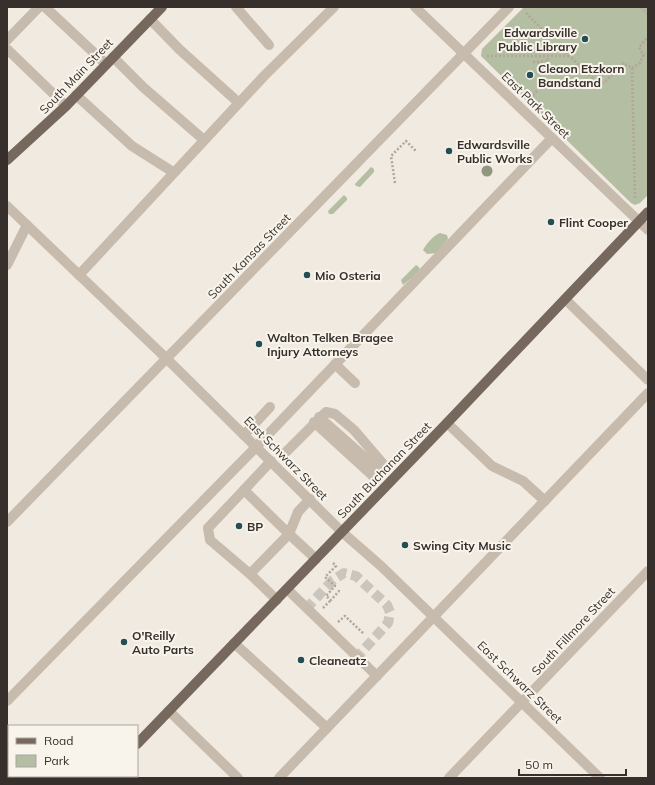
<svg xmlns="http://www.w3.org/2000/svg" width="655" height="785" font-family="Mulish,sans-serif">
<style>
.green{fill:#b3bea2}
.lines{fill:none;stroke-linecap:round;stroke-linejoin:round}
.minor-tunnel{stroke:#cbc5bc;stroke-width:10;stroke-dasharray:10 5;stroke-linecap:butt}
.path{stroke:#b3a598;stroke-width:2.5;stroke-dasharray:2 2;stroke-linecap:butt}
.minor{stroke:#c7bbad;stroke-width:10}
.major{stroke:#77685e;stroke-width:10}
.tree{fill:#919680}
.poi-dot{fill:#254e54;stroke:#f8f4ec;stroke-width:1.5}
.labels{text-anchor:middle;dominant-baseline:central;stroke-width:4;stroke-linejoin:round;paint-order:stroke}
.poi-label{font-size:12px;font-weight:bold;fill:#372f2b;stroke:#f8f4ec;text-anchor:start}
.street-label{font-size:12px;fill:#372f2b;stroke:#f8f4ec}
</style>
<rect width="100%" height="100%" fill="#f0eae0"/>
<g class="green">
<path d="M524,7H648V195L640,203L635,205L631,203L481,56L482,49Z"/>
<path d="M371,167L374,169V172L360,187L356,186L355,184Z"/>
<path d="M344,195L347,198V200L333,214H329L328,211Z"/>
<path d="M440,233L447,235L448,239L436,253L427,254L423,250C426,244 434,235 440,233Z"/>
<path d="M416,265L419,267L420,271L403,285L401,280Z"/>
</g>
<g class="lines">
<path class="minor-tunnel" d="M306,609L333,580L344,573L356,576L387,605L390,612L388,623L357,657"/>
<g class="path">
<path d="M641,7L648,14"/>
<path d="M526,13L551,38"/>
<path d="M557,44L597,82L601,83L605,82L623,63L632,68L640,63L643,55L639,47L648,37"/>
<path d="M643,55H648"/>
<path d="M487,56H569"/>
<path d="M543,63L534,62L548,61L547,56"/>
<path d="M632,68L635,199"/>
<path d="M530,98L537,91"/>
<path d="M395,183L391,156L406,141L416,151"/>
<path d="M333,563L336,566L325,577L335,586L326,596L331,600L339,591L341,592"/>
<path d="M323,608L331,600"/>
<path d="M338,622L345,616L364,634"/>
</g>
<g class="minor">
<path d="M45,7L106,64"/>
<path d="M236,7L269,45"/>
<path d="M415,7L648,230"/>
<path d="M150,19L179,49L239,103"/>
<path d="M7,40L39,7"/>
<path d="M7,49L66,106"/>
<path d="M113,57L143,87L204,140"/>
<path d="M76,95L132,146L173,172"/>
<path d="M7,206L167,359L342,532L381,566L600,778"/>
<path d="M7,265L27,225"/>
<path d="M79,275L265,75L334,7"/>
<path d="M565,299L648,380"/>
<path d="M335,364L355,383"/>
<path d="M319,417L379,470"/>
<path d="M314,422L373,476"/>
<path d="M447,423L492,466L523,481L545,501"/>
<path d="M244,435L270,407"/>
<path d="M284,454L326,412L335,414L354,430L384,465"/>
<path d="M271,461L244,490L289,534L298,512L310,499"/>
<path d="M244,490L208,528L210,540L250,574"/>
<path d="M7,522L509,7"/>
<path d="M287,589L377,676"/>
<path d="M277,600L250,574L289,534L316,559"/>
<path d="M234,643L327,728"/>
<path d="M7,701L256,447L552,138"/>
<path d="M169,711L238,778"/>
<path d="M128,776L130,778"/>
<path d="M279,778L648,393"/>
<path d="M449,778L648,571"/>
</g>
<g class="major">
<path d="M7,160L66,106L162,7"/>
<path d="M137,744L447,423L648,212"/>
<path d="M105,778L107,776"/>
</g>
</g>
<circle class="tree" cx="487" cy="171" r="5.5"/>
<g class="poi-dot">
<circle cx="585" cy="39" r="4"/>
<circle cx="530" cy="75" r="4"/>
<circle cx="449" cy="151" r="4"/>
<circle cx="551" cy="222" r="4"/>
<circle cx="307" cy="275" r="4"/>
<circle cx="259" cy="344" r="4"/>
<circle cx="239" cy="526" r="4"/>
<circle cx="405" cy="545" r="4"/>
<circle cx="124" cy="642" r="4"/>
<circle cx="301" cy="660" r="4"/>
</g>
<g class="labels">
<g class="poi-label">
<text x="577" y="32" text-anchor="end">Edwardsville<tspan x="577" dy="14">Public Library</tspan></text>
<text x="538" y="68">Cleaon Etzkorn<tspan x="538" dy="14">Bandstand</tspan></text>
<text x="457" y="144">Edwardsville<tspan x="457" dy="14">Public Works</tspan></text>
<text x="559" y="222">Flint Cooper</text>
<text x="315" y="275">Mio Osteria</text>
<text x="267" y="337">Walton Telken Bragee<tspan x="267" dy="14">Injury Attorneys</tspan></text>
<text x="247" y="526">BP</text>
<text x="413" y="545">Swing City Music</text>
<text x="132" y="635">O'Reilly<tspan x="132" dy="14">Auto Parts</tspan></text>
<text x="309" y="660">Cleaneatz</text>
</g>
<g class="street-label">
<text transform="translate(76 76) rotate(-46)">South Main Street</text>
<text transform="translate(536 105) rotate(44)">East Park Street</text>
<text transform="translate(249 256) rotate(-46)">South Kansas Street</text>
<text transform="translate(286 458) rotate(45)">East Schwarz Street</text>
<text transform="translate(384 470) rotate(-46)">South Buchanan Street</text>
<text transform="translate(573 631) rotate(-47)">South Fillmore Street</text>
<text transform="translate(520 682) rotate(44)">East Schwarz Street</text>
</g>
</g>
<rect width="655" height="785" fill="none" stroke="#372f2b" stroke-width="16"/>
<rect x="8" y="725" width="130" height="52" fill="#f8f4ec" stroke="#aba59f"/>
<rect x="16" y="738" width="20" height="6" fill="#77685e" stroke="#aba59f"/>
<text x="44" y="745" font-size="12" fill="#372f2b">Road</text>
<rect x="16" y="755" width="20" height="12" fill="#b3bea2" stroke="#aba59f"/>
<text x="44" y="765" font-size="12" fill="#372f2b">Park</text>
<path d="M519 769v6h107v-6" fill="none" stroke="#372f2b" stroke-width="2"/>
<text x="525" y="769" font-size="12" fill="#372f2b" stroke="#f8f4ec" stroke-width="3" paint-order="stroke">50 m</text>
</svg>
